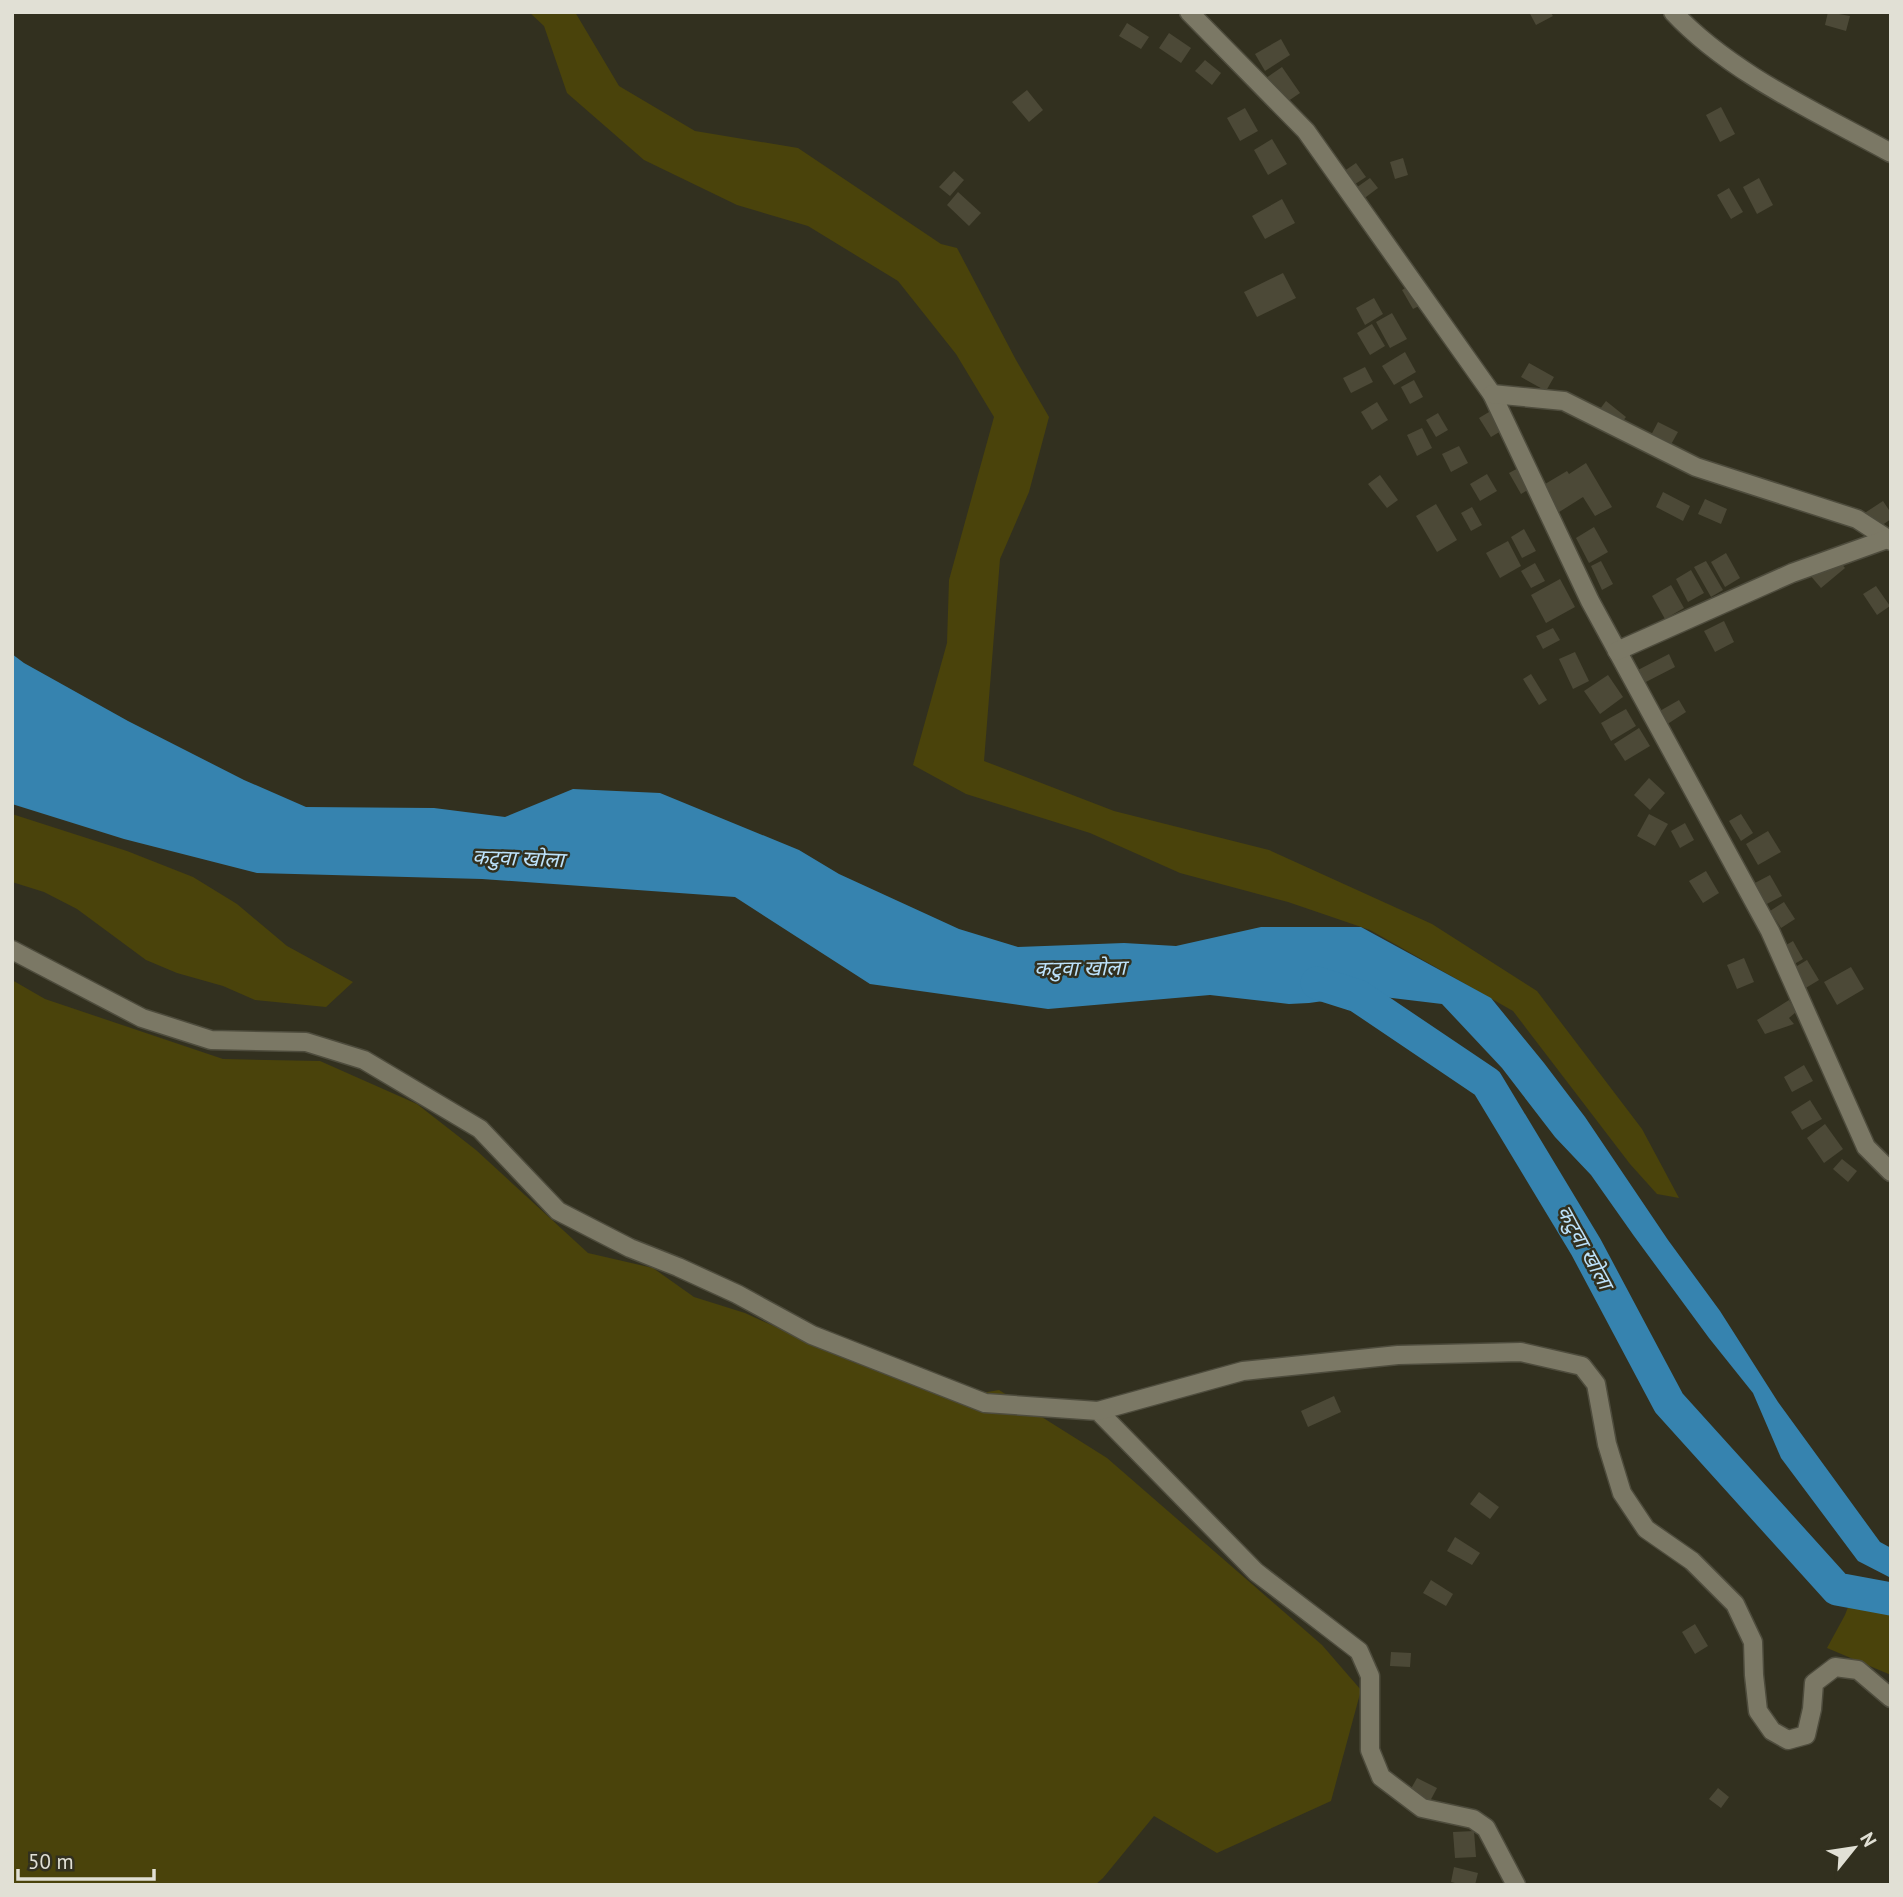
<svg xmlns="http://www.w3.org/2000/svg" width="1903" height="1897" font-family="'PT Sans','Noto Sans Devanagari',sans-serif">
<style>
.green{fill:#4a430b}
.water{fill:#3683af}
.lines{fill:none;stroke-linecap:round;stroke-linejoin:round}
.river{stroke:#3683af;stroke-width:33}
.building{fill:#4c4937}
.street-casing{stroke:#4e4c3d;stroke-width:21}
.street{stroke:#7b7865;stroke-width:18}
.labels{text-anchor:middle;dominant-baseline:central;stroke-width:5;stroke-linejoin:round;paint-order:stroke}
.water-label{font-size:21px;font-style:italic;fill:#bde2fb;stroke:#32301f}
</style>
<rect width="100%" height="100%" fill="#32301f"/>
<g class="green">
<path d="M529,12H575L619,86L695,131L798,148L941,244L957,248L1016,360L1049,417L1029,492L1000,559L984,761L1114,811L1269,850L1432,924L1537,991L1642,1129L1679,1198L1657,1194L1630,1164L1513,1011L1370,930L1288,902L1180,873L1090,833L966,794L913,765L947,643L949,580L994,417L956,354L898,281L808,226L737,205L644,160L567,93L544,26Z"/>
<path d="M12,814L127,851L193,877L237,904L287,946L353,982L326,1007L255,1000L223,986L177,973L146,960L77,909L44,892L12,882Z"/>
<path d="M12,980L45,999L223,1059L320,1061L417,1104L476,1150L588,1253L653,1268L694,1297L745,1313L855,1363L886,1371L954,1398L999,1390L1107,1458L1322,1645L1361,1690L1331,1801L1217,1853L1154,1816L1103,1878L1095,1885H12Z"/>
<path d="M1856,1586L1891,1599V1675L1827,1648L1845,1615Z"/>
</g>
<path class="water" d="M12,654L24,663L128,721L244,780L306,807L434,808L505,817L573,789L660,793L799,850L839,874L959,929L1018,947L1124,943L1176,946L1261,927H1361L1491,998L1544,1063L1585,1117L1668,1240L1720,1311L1778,1402L1880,1542L1891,1548V1578L1858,1561L1781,1458L1753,1393L1709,1338L1634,1236L1591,1175L1555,1137L1502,1068L1442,1004L1367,995L1309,1003L1289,1004L1210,995L1048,1009L870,984L735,897L482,879L257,873L124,839L12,804Z"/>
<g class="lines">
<path class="river" d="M1317,983L1358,996L1487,1083L1586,1247L1669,1403L1837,1589L1891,1599"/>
</g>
<g class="building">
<path d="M1529,12H1550L1553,16L1536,25Z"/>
<path d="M1828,12L1850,16L1846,31L1825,25Z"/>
<path d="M1127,23L1149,37L1141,49L1119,36Z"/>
<path d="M1169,33L1191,48L1181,63L1159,48Z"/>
<path d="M1281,39L1290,55L1265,71L1255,54Z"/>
<path d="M1205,60L1221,73L1212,85L1195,71Z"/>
<path d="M1282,67L1300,93L1284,104L1266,78Z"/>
<path d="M1027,90L1043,110L1029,122L1012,102Z"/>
<path d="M1721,107L1735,134L1720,142L1706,115Z"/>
<path d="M1245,108L1258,131L1240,141L1227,118Z"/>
<path d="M1272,139L1287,164L1268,175L1254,150Z"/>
<path d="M1403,158L1408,175L1395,179L1390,162Z"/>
<path d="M1356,163L1366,177L1343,192L1334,178Z"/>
<path d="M954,171L964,180L950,196L939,187Z"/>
<path d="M1370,178L1378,188L1354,206L1346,195Z"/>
<path d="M1759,178L1773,205L1757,214L1743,187Z"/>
<path d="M1729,188L1743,212L1731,219L1717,195Z"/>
<path d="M958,192L981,213L969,226L947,205Z"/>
<path d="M1282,199L1295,223L1265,239L1252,216Z"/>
<path d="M1283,273L1296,298L1257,317L1244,292Z"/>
<path d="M1416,282L1427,302L1413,309L1402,290Z"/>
<path d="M1374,298L1383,314L1365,325L1356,308Z"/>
<path d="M1392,313L1407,339L1390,348L1376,322Z"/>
<path d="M1372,324L1385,346L1370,355L1357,333Z"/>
<path d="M1405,352L1416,372L1394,385L1382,366Z"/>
<path d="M1529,363L1554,377L1546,391L1521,377Z"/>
<path d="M1365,367L1373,382L1351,393L1343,378Z"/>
<path d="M1414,380L1423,397L1410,404L1401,387Z"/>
<path d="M1606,401L1626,417L1617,428L1597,413Z"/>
<path d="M1377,402L1388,420L1372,430L1361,412Z"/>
<path d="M1494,409L1506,428L1491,437L1479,418Z"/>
<path d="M1438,413L1448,430L1436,437L1426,420Z"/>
<path d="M1658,422L1678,432L1669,448L1650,437Z"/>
<path d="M1422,428L1432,448L1417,456L1407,435Z"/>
<path d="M1459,446L1468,463L1451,472L1442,454Z"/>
<path d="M1586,463L1612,507L1595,516L1583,497L1556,514L1540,487L1567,471L1569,474Z"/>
<path d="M1522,466L1534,486L1521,494L1509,473Z"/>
<path d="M1487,474L1497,491L1480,501L1470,484Z"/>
<path d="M1380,475L1398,500L1387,508L1368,484Z"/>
<path d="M1663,492L1690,506L1683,521L1656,507Z"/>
<path d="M1705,499L1727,509L1721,524L1698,514Z"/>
<path d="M1883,501L1891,513V519L1868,535L1857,518Z"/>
<path d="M1436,504L1457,540L1437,552L1416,516Z"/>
<path d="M1472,507L1482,525L1471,531L1461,513Z"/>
<path d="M1594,527L1608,552L1589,563L1576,538Z"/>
<path d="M1524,529L1536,551L1522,558L1511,537Z"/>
<path d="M1508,541L1521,566L1500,578L1486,553Z"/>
<path d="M1726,553L1740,578L1725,587L1711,562Z"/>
<path d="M1833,554L1845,568L1821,588L1809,574Z"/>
<path d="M1601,561L1613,584L1602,590L1591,566Z"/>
<path d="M1706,561L1723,590L1711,597L1694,567Z"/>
<path d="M1535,563L1545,581L1531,588L1521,571Z"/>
<path d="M1691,570L1704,593L1688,602L1676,579Z"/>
<path d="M1560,579L1575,607L1546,623L1531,595Z"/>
<path d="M1671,585L1684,608L1665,619L1652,596Z"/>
<path d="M1876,586L1890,606L1877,615L1863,594Z"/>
<path d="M1724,621L1734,642L1715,652L1704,631Z"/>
<path d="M1553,628L1560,640L1543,649L1536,636Z"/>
<path d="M1575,652L1589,681L1573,689L1559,659Z"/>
<path d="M1669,654L1675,667L1642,684L1636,671Z"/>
<path d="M1531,674L1547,700L1539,705L1523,679Z"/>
<path d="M1608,675L1623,697L1600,714L1584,691Z"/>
<path d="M1679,700L1686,712L1666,725L1658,712Z"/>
<path d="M1626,709L1636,726L1611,741L1601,723Z"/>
<path d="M1639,728L1650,746L1625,761L1614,744Z"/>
<path d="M1649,778L1665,793L1650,810L1634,795Z"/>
<path d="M1649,814L1668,824L1655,846L1637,836Z"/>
<path d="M1741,814L1753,833L1741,841L1729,821Z"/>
<path d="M1685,823L1694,840L1680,848L1671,831Z"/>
<path d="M1768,831L1781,852L1758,865L1746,844Z"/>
<path d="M1706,871L1719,893L1703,903L1689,881Z"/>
<path d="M1770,875L1782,896L1765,905L1753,884Z"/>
<path d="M1784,902L1795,919L1781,928L1770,911Z"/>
<path d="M1793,941L1803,959L1791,966L1781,948Z"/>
<path d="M1744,958L1754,982L1737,989L1727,965Z"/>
<path d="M1807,960L1819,980L1804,989L1792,969Z"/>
<path d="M1851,967L1864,989L1837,1005L1824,982Z"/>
<path d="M1789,1000L1796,1012L1789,1018L1794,1024L1765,1034L1757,1020Z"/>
<path d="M1804,1065L1813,1081L1792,1092L1784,1077Z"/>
<path d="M1810,1100L1822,1119L1802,1130L1791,1112Z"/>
<path d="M1825,1124L1843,1149L1824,1163L1807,1138Z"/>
<path d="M1842,1159L1857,1171L1848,1182L1833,1169Z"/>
<path d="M1334,1396L1341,1412L1308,1427L1301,1411Z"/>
<path d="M1479,1492L1499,1507L1490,1519L1470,1504Z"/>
<path d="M1455,1537L1480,1553L1472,1565L1447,1551Z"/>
<path d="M1431,1580L1453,1594L1446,1606L1423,1593Z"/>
<path d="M1695,1624L1708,1646L1695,1654L1682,1632Z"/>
<path d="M1391,1652L1411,1653L1410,1667L1390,1666Z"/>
<path d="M1417,1778L1437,1788L1428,1805L1408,1794Z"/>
<path d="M1718,1788L1729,1797L1721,1808L1709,1799Z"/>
<path d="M1474,1831L1476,1857L1455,1858L1453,1832Z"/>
<path d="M1454,1867L1478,1873L1475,1885H1463L1451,1882Z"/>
</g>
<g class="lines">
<defs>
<g id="street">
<path d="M1189,12L1306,131L1492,394L1590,601L1770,931L1866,1147L1891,1172"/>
<path d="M1673,12C1731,74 1817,112 1891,153"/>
<path d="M1492,394L1564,401L1696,467L1857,519L1891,541"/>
<path d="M1617,651L1792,573L1887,539"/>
<path d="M12,950L142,1018L211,1040L306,1042L364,1060L480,1129L558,1211L630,1248L678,1267L737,1294L812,1335L985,1403L1098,1411L1256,1572L1359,1651L1370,1676V1750L1381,1777L1422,1808L1473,1819L1486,1828L1516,1885"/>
<path d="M1098,1411L1243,1371L1398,1355L1521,1352L1582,1366L1596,1384L1607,1444L1622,1493L1646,1529L1692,1561L1735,1604L1753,1642L1754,1675L1758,1711L1772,1731L1788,1740L1806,1735L1812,1709L1814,1683L1835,1667L1858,1670L1891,1698"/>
</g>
</defs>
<use href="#street" class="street-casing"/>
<use href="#street" class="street"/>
</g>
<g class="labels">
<g class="water-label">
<text transform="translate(518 858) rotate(2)">कटुवा खोला</text>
<text transform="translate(1080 968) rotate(-1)">कटुवा खोला</text>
<text transform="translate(1585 1247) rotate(61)">कटुवा खोला</text>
</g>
</g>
<rect width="1903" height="1897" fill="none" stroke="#e1e0d5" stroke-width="28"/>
<g transform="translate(1854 1848) rotate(60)" stroke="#32301f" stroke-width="5" paint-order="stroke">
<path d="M0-5L12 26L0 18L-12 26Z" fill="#e1e0d5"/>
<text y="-10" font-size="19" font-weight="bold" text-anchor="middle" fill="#e1e0d5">N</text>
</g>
<path d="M18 1869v10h136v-10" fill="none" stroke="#e1e0d5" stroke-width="3.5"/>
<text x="28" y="1869" font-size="21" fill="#e1e0d5" stroke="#32301f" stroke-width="5" paint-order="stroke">50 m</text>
</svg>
